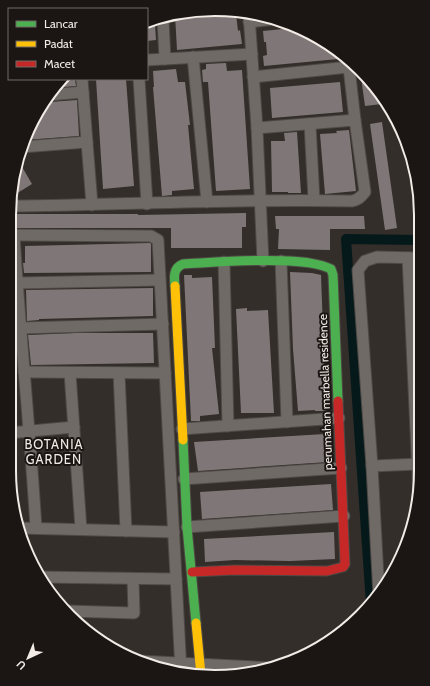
<svg xmlns="http://www.w3.org/2000/svg" width="430" height="686" font-family="Cabin,sans-serif">
<style>
.lines{fill:none;stroke-linecap:round;stroke-linejoin:round}
.canal{stroke:#05191a;stroke-width:10}
.building{fill:#7f7777}
.street-casing{stroke:#4e4945;stroke-width:13}
.fast-casing{stroke:#4e4945;stroke-width:11}
.slow-casing{stroke:#4e4945;stroke-width:11}
.jam-casing{stroke:#4e4945;stroke-width:11}
.street{stroke:#6f6a66;stroke-width:11}
.fast{stroke:#4caf50;stroke-width:9}
.slow{stroke:#ffc107;stroke-width:9}
.jam{stroke:#c62828;stroke-width:9}
.labels{text-anchor:middle;dominant-baseline:central;stroke-width:4;stroke-linejoin:round;paint-order:stroke}
.street-label{font-size:12px;fill:#f2ebe6;stroke:#1b1613}
.neighbourhood-label{font-size:13px;letter-spacing:1px;fill:#f2ebe6;stroke:#1b1613}
.rim{fill:none;stroke:#f2ebe6;stroke-width:2}
</style>
<rect width="100%" height="100%" fill="#332e29"/>
<g class="lines">
<path class="canal" d="M371,604L346,239L420,240"/>
</g>
<g class="building">
<path d="M201,12L236,14L238,31L240,30L242,44L177,50L175,15L182,13Z"/>
<path d="M155,24L156,40L147,41V25Z"/>
<path d="M293,28L337,50L338,59L264,66L263,56L267,55L266,42H264L263,31Z"/>
<path d="M226,63L227,71L242,70L250,189L216,191L208,82H203L202,70L206,69V64Z"/>
<path d="M176,69L178,82H185L190,125H188L194,189L172,191V195L162,196L153,87H154L153,71Z"/>
<path d="M360,70L370,79L381,95L382,104L365,106Z"/>
<path d="M64,79H75L76,86L54,88Z"/>
<path d="M96,79H126L134,186L103,189Z"/>
<path d="M340,82L343,112L272,118L270,88Z"/>
<path d="M77,100L79,136L24,140L45,101L50,102Z"/>
<path d="M382,122L397,228L385,230L370,124Z"/>
<path d="M349,130L356,191L325,194L320,134L337,133L336,131Z"/>
<path d="M297,132L301,193H288V192H272L271,141H285L284,133Z"/>
<path d="M18,160L32,184L11,197V188Z"/>
<path d="M246,213V227H242V248H171V228H10L11,214H138V215Z"/>
<path d="M275,216H364L365,229H330V250L278,249L279,229H276Z"/>
<path d="M150,243L151,244V272L24,273L23,263H25V246Z"/>
<path d="M290,272L312,273L321,275L326,411H315V410L298,411L293,349Z"/>
<path d="M184,275H192V278L212,277L215,348H212L219,414L200,416V421H191Z"/>
<path d="M153,288V316L39,319V320L27,321L26,290Z"/>
<path d="M247,308V311L268,310L274,413H241L236,309Z"/>
<path d="M76,333H153L154,363L31,365L28,335Z"/>
<path d="M325,434L328,462L198,471L194,442Z"/>
<path d="M331,484L333,510L202,519L200,492Z"/>
<path d="M334,532L335,559L290,561L235,560L205,562L204,539Z"/>
</g>
<g class="lines">
<defs>
<g id="street">
<path d="M249,15L257,128L263,261"/>
<path d="M163,19L165,59"/>
<path d="M249,22L275,19"/>
<path d="M193,57L207,202"/>
<path d="M147,60L252,54"/>
<path d="M253,77L349,67"/>
<path d="M82,79L92,205"/>
<path d="M139,79L147,204"/>
<path d="M49,95L83,92"/>
<path d="M310,124L314,200"/>
<path d="M257,128L355,120"/>
<path d="M22,147L87,142"/>
<path d="M11,206C124,205 238,198 352,201C358,200 361,197 365,192L355,120L348,59"/>
<path d="M10,235L151,236L158,240L181,671"/>
<path d="M14,235C20,333 30,430 36,528"/>
<path d="M408,258L419,496"/>
<path d="M281,261L287,422"/>
<path d="M224,262L228,426"/>
<path d="M17,283L160,280"/>
<path d="M21,328L163,324"/>
<path d="M24,372L165,373"/>
<path d="M70,373L81,529"/>
<path d="M119,373L126,531"/>
<path d="M182,429L339,418"/>
<path d="M9,433L74,427"/>
<path d="M372,466L419,464"/>
<path d="M184,479L341,468"/>
<path d="M187,527L344,516"/>
<path d="M18,528L174,532"/>
<path d="M39,577L176,579"/>
<path d="M379,595L372,466L358,270L365,261L377,257L420,258"/>
<path d="M68,611L134,613L133,579"/>
<path d="M139,661L274,668"/>
</g>
<g id="fast">
<path d="M175,286C174,277 173,268 183,264C218,262 253,259 289,261C303,262 318,263 331,269L333,275L338,401"/>
<path d="M183,440L187,527L196,623"/>
</g>
<g id="slow">
<path d="M175,286L183,440"/>
<path d="M196,623L201,675"/>
</g>
<path id="jam" d="M192,572L235,570L327,571L343,567L345,564L338,401"/>
</defs>
<use href="#street" class="street-casing"/>
<use href="#fast" class="fast-casing"/>
<use href="#slow" class="slow-casing"/>
<use href="#jam" class="jam-casing"/>
<use href="#street" class="street"/>
<use href="#fast" class="fast"/>
<use href="#slow" class="slow"/>
<use href="#jam" class="jam"/>
</g>
<g class="labels">
<g class="street-label">
<text transform="translate(325 392) rotate(-92)">perumahan marbella residence</text>
</g>
<g class="neighbourhood-label">
<text x="54" y="444">BOTANIA<tspan x="54" dy="15">GARDEN</tspan></text>
</g>
</g>
<path d="M0 0H430V686H0ZM215 16H215A199 199 0 0 1 414 215V471A199 199 0 0 1 215 670H215A199 199 0 0 1 16 471V215A199 199 0 0 1 215 16Z" fill="#1b1613" fill-rule="evenodd"/>
<path class="rim" d="M215 16H215A199 199 0 0 1 414 215V471A199 199 0 0 1 215 670H215A199 199 0 0 1 16 471V215A199 199 0 0 1 215 16Z"/>
<rect x="8" y="8" width="140" height="72" fill="#1b1613" stroke="#716b67"/>
<rect x="16" y="21" width="20" height="6" fill="#4caf50" stroke="#716b67"/>
<text x="44" y="28" font-size="12" fill="#f2ebe6">Lancar</text>
<rect x="16" y="41" width="20" height="6" fill="#ffc107" stroke="#716b67"/>
<text x="44" y="48" font-size="12" fill="#f2ebe6">Padat</text>
<rect x="16" y="61" width="20" height="6" fill="#c62828" stroke="#716b67"/>
<text x="44" y="68" font-size="12" fill="#f2ebe6">Macet</text>
<g transform="translate(28 658) rotate(224)" stroke="#1b1613" stroke-width="3" paint-order="stroke">
<path d="M0-3L7 15L0 10L-7 15Z" fill="#f2ebe6"/>
<text y="-6" font-size="11" font-weight="bold" text-anchor="middle" fill="#f2ebe6">U</text>
</g>
</svg>
